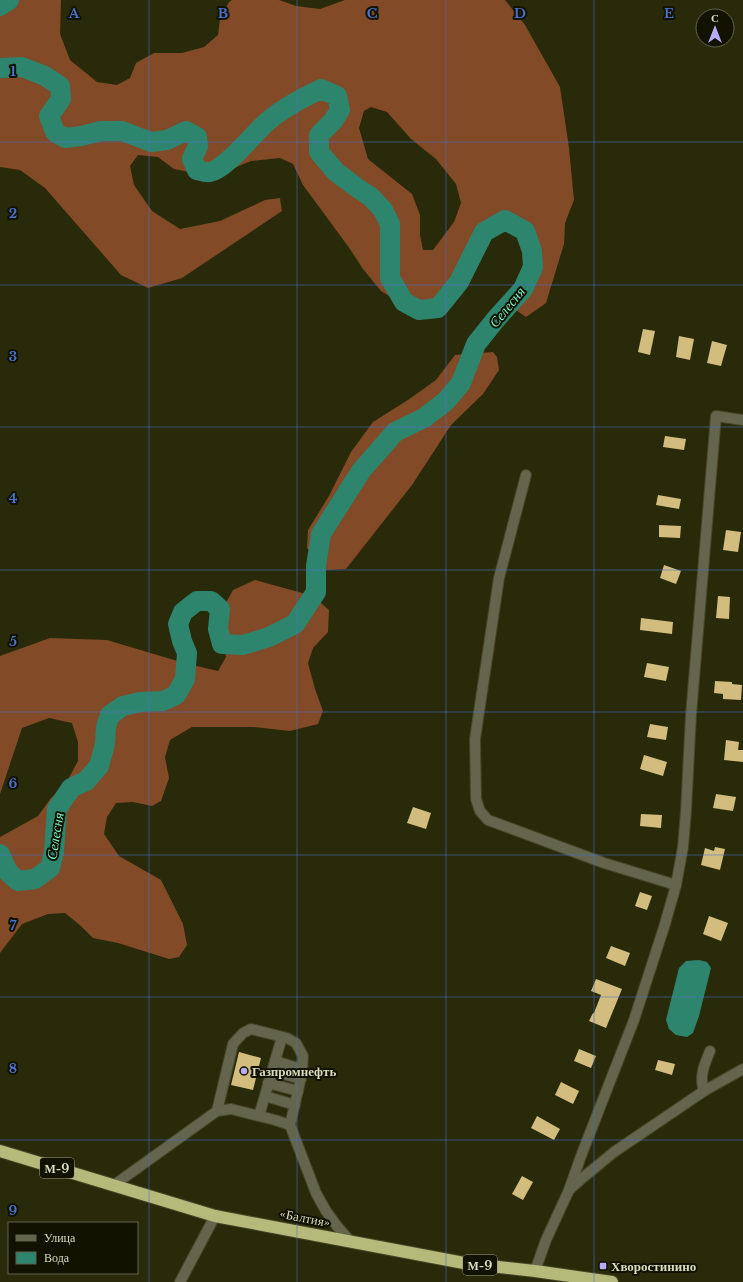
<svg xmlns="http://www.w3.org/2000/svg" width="743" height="1282" font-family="'Libre Baskerville',serif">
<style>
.forest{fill:#824a26;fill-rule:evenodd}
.water{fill:#2e856d}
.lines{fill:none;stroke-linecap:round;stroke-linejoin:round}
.river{stroke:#2e856d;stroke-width:20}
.building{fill:#d2bd7f}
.minor-casing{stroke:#454626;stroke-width:12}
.highway-casing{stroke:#454626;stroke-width:14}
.minor{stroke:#63654c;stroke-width:10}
.highway{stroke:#b5b97a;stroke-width:12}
.grid{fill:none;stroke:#4c72d1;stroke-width:1;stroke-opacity:0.55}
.poi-dot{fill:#b8abf7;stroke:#111200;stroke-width:1.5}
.labels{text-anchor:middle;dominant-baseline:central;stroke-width:4;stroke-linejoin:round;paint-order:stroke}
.shield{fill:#111200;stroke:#9d9f84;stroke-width:1}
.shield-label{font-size:12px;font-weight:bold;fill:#d9dcbd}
.poi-label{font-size:13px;font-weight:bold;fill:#d9dcbd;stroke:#111200;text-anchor:start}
.street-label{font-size:13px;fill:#d9dcbd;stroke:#111200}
.water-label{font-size:14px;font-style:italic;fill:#7af2ce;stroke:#111200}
.grid-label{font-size:13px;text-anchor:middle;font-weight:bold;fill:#4c72d1;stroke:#111200;stroke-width:4;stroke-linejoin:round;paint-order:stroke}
</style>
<rect width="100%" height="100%" fill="#292a09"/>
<g class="forest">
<path d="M0,0H61L60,34L70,60L97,82L117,85L130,78L136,63L154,53H182L204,47L218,35L220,19L229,2L232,0H279L296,6L320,9L345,0H505L525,25L560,87L569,148L574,200L565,223L564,244L546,303L526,317L513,308L523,289L533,267L532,251L525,231L505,220L484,232L459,282L438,308L419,310L396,300L381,291L363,269L350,249L303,185L293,164L280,158L251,161L224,172L195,173L174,169L158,157L138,155L130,166L134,185L152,211L180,229L220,221L265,200L280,198L282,211L182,278L148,288L121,275L45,188L20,170L0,167ZM371,107L387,112L411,139L436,159L456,184L461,203L454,222L433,250H423L420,235V215L412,194L368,159L359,128L364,111Z"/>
<path d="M493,352L497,357L499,370L483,394L451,425L412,485L346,569L325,570L307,548L308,530L329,496L351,452L373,422L408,400L436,380L455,355Z"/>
<path d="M255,580L313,596L329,610L328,632L313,648L308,663L315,689L323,711L318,724L290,731L253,727H192L170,740L165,757L169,778L161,801L152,806L133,802L116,803L107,817L104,834L119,856L161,880L183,924L187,945L179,957L169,959L118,943L93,938L81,926L65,913L48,914L22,924L0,953V837L38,816L51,798L65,785L78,761V742L72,723L49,718L22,728L0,794V656L50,638L107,640L184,663L218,671L226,657L221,612L233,590Z"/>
</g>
<path class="water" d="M699,960L707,962L711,968L699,1016L693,1033L687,1037L676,1035L669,1029L666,1020L679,968L686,961Z"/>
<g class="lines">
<g class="river">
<path d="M0,6L9,0"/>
<path d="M0,68L22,67L45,76L60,86L61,99L49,116L55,132L65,138L81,136L101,131H122L151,142L167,140L186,131L197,137L198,146L192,159L197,170C201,171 206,173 210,172C226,169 254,133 268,121C283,108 302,98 321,89L337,96L340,110L333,121L319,135V152L336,172L356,187L371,197L383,210L390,224V278L404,302L419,310L438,308L459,282L484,232L505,220L525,231L532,251L533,267L523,289L496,319L476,344L461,383L446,401L424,418L395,432L361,471L321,534L316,566V592L295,624L269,637L243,645L222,644L218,629L220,609L211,601H197L183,612L178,624L182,641L187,653L185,679L176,695L163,701L140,702L123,706L110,715L106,727L105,744L99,766L86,781L71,788L57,809L54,852L50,868L35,879L18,881L8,872L0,854"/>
</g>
</g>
<g class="building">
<path d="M643,329L655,331L650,355L638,352Z"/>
<path d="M679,336L694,339L690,360L676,357Z"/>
<path d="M712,341L727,345L721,366L707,363Z"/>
<path d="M665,436L686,439L684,450L663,447Z"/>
<path d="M658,495L681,499L679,509L656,505Z"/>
<path d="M659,525L681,526L680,538L659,537Z"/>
<path d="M726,530L741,532L738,552L723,550Z"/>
<path d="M664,565L681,571L676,584L660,578Z"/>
<path d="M718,596L730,597L729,619L716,618Z"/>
<path d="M641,618L673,622L672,634L640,630Z"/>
<path d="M647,663L669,667L666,681L644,677Z"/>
<path d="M715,681L732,682V684L742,685L741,700L723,699V694L714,693Z"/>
<path d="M650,724L668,727L666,740L647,737Z"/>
<path d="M726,740L739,742L738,750H743V762L724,760Z"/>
<path d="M644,755L667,762L663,776L640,769Z"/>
<path d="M716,794L736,797L733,811L713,808Z"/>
<path d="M413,807L431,813L426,829L407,823Z"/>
<path d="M641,814L662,815L661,828L640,826Z"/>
<path d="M715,847L725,849L720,870L701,865L705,848L714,851Z"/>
<path d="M640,892L652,896L647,910L635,906Z"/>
<path d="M709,916L728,923L721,941L703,934Z"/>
<path d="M611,946L630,953L625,966L606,958Z"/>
<path d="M596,979L622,989L606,1028L589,1021L593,1013H594L601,995L591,991Z"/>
<path d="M579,1049L596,1056L591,1068L574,1061Z"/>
<path d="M239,1052L261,1058L253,1090L231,1085Z"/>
<path d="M658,1060L675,1064L672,1075L655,1070Z"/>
<path d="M561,1082L579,1091L573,1104L555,1095Z"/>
<path d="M537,1116L560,1129L554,1140L531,1128Z"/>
<path d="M522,1176L533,1182L523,1200L512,1194Z"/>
</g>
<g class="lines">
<defs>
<g id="minor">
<path d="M526,475L499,578L475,739L476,799L480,811L488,820L604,863L676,885"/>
<path d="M275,1061L302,1069"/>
<path d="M272,1071L301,1079"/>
<path d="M268,1083L298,1091"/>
<path d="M704,1091C699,1077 704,1065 710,1051"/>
<path d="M265,1096L295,1105"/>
<path d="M217,1111L233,1044L243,1033L251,1029L287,1038L296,1043L303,1056L302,1073L290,1125"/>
<path d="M259,1116L282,1037"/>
<path d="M114,1185L217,1111L231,1109L275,1120L290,1125L316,1193L326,1211L337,1226L350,1241"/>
<path d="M569,1190L581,1156L634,1020L665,924L676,885L683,847L686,811L691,715L716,416L743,420"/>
<path d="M535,1271L546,1240L569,1190L580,1180L614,1152L704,1091L743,1069"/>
<path d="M180,1282L215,1216"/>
</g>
<path id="highway" d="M0,1151L215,1216L464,1263L535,1271L612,1282"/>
</defs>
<use href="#minor" class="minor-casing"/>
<use href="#highway" class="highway-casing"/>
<use href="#minor" class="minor"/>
<use href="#highway" class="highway"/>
</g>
<path class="grid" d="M149,0V1282M297,0V1282M446,0V1282M594,0V1282M0,142H743M0,285H743M0,427H743M0,570H743M0,712H743M0,855H743M0,997H743M0,1140H743"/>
<g class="poi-dot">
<circle cx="244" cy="1071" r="4"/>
<rect x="599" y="1262" width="8" height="8" rx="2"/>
</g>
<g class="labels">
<g class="shield">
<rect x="40" y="1158" width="34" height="20" rx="3"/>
<rect x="463" y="1255" width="34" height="20" rx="3"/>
</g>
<g class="shield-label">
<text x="57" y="1168">М-9</text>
<text x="480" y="1265">М-9</text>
</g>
<g class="poi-label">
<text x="252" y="1071">Газпромнефть</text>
<text x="611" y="1266">Хворостинино</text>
</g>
<g class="street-label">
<text transform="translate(305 1218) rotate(11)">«Балтия»</text>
</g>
<g class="water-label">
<text transform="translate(507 307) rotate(-51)">Селесня</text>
<text transform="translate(55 836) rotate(-81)">Селесня</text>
</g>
</g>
<g class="grid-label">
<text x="74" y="18">A</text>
<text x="223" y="18">B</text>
<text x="372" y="18">C</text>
<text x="520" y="18">D</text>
<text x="669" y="18">E</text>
<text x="13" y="76">1</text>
<text x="13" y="218">2</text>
<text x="13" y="361">3</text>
<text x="13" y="503">4</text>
<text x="13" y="646">5</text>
<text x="13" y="788">6</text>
<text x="13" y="930">7</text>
<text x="13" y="1073">8</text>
<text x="13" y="1215">9</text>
</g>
<rect x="8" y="1222" width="130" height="52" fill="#111200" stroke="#61634c"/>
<rect x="16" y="1235" width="20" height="6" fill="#63654c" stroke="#61634c"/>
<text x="44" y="1242" font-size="12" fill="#d9dcbd">Улица</text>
<rect x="16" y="1252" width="20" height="12" fill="#2e856d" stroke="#61634c"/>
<text x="44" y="1262" font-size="12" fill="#d9dcbd">Вода</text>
<g transform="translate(715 28)"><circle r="19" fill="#111200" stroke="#61634c"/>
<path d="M0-3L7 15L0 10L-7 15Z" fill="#b8abf7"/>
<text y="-6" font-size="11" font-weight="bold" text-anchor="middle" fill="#d9dcbd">С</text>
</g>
</svg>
